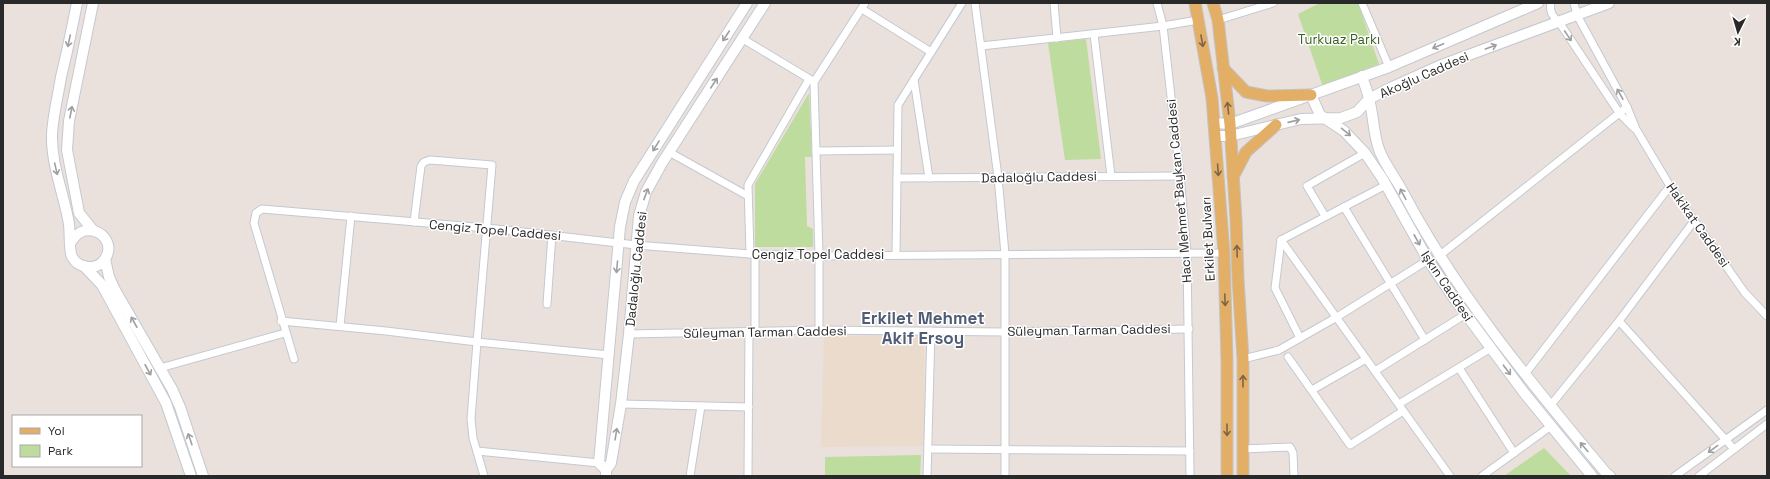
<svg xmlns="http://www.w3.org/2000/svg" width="1770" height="479" font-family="'Space Grotesk',sans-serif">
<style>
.education{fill:#eadbcc}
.green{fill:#bedc9d}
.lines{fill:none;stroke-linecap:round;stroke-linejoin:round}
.street-casing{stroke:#c4c9d1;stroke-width:9}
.secondary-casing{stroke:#c4c9d1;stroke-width:12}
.primary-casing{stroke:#c3c3c3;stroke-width:13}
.street{stroke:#fff;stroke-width:7}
.secondary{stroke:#fff;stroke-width:10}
.primary{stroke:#e3af67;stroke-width:11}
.oneway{stroke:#9f9f9f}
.oneway2{stroke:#7d6545}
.labels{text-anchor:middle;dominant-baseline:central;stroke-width:3;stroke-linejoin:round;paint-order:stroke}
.park-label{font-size:13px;fill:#395e20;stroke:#fff}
.street-label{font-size:13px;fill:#292929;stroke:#fff}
.district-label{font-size:17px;font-weight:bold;fill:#4e5c75;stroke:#fff}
</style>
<rect width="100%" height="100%" fill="#eae1dc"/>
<path class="education" d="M924,335L925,446L821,447L824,336Z"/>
<g class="green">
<path d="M1320,3H1358L1379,64L1323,87L1298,14Z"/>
<path d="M1086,39L1101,159L1065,160L1048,43Z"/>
<path d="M809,93L812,157H805L807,226L813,229V247H755V184Z"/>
<path d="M1544,448L1571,476H1504Z"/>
<path d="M921,455L920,476H825V457Z"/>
</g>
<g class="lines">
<defs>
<g id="street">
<path d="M975,3L998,177L1005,254V476"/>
<path d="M1054,3L1057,38"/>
<path d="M1157,3L1163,26L1180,176L1187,253L1190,476"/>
<path d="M1362,3L1389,67"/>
<path d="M1551,3C1549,12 1553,17 1559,22L1620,114L1634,128"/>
<path d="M1574,3L1577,15L1627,107L1636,129L1670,186L1745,293L1767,316"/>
<path d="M862,9L931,52"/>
<path d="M1218,20L1273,3"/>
<path d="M1094,34L1111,176"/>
<path d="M743,39L813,81"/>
<path d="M981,46L1163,26L1198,20"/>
<path d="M914,80L929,178"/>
<path d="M816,151L897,150"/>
<path d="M669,152L748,196"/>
<path d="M897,178L1180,176"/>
<path d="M1344,207L1425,340"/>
<path d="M1325,216L1307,186L1365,153"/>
<path d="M414,222L421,166L424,162L430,160L492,165L477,342L609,355"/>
<path d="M1281,240L1450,476"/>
<path d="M1281,240L1386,185"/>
<path d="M1281,240L1275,288L1300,338"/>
<path d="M750,254L748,185L809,79"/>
<path d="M755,255V331"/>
<path d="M896,255L898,105L962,3"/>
<path d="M1439,256L1627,107"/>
<path d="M547,304L552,235"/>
<path d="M281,321L386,331L477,342L471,419L473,438L484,476"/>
<path d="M1619,321L1734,449"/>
<path d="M340,326L351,216"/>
<path d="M819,330V256L814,82L865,3"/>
<path d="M629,334L819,330L1004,332L1189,329"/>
<path d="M1288,357L1350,445L1403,411"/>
<path d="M294,359L254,223L256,213L262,209L487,228L636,245L750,254L819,256L1224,253"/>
<path d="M1243,359L1279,350L1337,317L1428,260"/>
<path d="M160,368L285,333"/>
<path d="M1459,368L1514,453"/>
<path d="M1375,371L1466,314"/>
<path d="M1525,374L1670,186"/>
<path d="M1312,390L1366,359"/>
<path d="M621,404L749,407"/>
<path d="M1399,404L1491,348"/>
<path d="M1550,406L1619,321L1694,221"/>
<path d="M929,449L1190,451"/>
<path d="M1243,449L1290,447L1293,453L1294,476"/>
<path d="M477,451L599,463"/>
<path d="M690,476L701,406"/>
<path d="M748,476L749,332"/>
<path d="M927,476L931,331"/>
<path d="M1482,476L1551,426"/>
<path d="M1675,476L1767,410"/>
<path d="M1699,476L1767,424"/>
</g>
<g id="secondary">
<path d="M1362,76C1364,84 1368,92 1369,99C1374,117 1373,135 1380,152C1386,166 1396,179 1403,192C1457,295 1532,384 1606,473L1610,476"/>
<path d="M1311,95L1320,115L1344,131L1365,153L1382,178L1428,260L1456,301L1525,394L1592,476"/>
<path d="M1214,123L1230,124L1389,67L1538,3"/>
<path d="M1215,136H1230L1301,119L1341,118L1357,112L1369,99L1390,88L1439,66L1609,3"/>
<path d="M92,229L79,213L67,150L69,121L93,3"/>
<path d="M71,242C86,216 119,238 105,259C97,271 79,269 72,257C69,251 70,232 69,224C64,194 51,165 52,134C53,115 58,96 61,77C67,53 72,28 77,3"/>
<path d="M105,259L109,277L115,290L172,389L180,407L203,476"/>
<path d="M84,266L102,285L166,403L191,476"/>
<path d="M606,470L599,463L620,227L625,202L634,181L747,3"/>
<path d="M606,476V470L611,463L621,404L629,334L639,216L646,192L662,163L765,3"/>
</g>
<g id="primary">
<path d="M1195,3L1212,98L1224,253L1227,361V476"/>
<path d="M1213,3L1218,20L1230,124L1236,220L1238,279L1243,359V476"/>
<path d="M1223,68L1246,92L1267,96L1311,95"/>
<path d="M1233,177L1246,152L1276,125"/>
</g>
</defs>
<use href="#street" class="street-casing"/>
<use href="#secondary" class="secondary-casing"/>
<use href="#primary" class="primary-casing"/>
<use href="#street" class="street"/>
<use href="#secondary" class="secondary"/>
<use href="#primary" class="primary"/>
</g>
<defs><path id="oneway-shaft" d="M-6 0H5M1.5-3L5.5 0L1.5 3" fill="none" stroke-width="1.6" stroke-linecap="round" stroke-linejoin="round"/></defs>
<g class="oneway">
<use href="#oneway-shaft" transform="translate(726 36) rotate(123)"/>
<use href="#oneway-shaft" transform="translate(1568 36) rotate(56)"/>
<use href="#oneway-shaft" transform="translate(69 41) rotate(102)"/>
<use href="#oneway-shaft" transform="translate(1438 46) rotate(157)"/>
<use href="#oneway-shaft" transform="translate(1491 47) rotate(-20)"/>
<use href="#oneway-shaft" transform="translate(714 83) rotate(-57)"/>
<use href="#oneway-shaft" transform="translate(1620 94) rotate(-119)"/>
<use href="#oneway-shaft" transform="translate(71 112) rotate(-79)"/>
<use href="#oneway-shaft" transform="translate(1294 121) rotate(-13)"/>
<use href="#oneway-shaft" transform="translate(1346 132) rotate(39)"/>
<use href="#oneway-shaft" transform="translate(656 146) rotate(122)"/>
<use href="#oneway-shaft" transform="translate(56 169) rotate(77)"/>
<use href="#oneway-shaft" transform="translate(646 194) rotate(-69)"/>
<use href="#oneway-shaft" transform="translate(1403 194) rotate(-118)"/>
<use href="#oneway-shaft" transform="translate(1417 240) rotate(61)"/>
<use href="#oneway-shaft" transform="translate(617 267) rotate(95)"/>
<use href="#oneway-shaft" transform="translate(134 322) rotate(-119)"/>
<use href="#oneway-shaft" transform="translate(148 370) rotate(61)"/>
<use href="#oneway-shaft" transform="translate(1507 370) rotate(53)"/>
<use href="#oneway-shaft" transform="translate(616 434) rotate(-81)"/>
<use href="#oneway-shaft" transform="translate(190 439) rotate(-109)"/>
<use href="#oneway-shaft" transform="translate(1584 447) rotate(-130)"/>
<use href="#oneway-shaft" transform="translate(1713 449) rotate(144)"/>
</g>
<g class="oneway2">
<use href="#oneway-shaft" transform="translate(1202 41) rotate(80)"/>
<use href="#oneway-shaft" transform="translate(1228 108) rotate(-96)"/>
<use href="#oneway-shaft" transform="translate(1218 170) rotate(86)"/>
<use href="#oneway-shaft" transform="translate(1237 251) rotate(-92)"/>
<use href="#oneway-shaft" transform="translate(1225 300) rotate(88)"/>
<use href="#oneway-shaft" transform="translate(1243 381) rotate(-90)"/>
<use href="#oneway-shaft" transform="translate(1227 430) rotate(90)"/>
</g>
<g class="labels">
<g class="park-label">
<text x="1339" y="39">Turkuaz Parkı</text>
</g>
<g class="street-label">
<text transform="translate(1424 75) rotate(-24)">Akoğlu Caddesi</text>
<text transform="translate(1039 177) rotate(-1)">Dadaloğlu Caddesi</text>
<text transform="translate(1179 191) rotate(-95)">Hacı Mehmet Baykan Caddesi</text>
<text transform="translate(1698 225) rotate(55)">Hakikat Caddesi</text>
<text transform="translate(495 230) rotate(5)">Cengiz Topel Caddesi</text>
<text transform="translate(1208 239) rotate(-93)">Erkilet Bulvarı</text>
<text x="818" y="254">Cengiz Topel Caddesi</text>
<text transform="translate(636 269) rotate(-84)">Dadaloğlu Caddesi</text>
<text transform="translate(1447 286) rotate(56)">Işkın Caddesi</text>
<text transform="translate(1089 330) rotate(-1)">Süleyman Tarman Caddesi</text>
<text transform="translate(765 332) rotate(-1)">Süleyman Tarman Caddesi</text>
</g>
<g class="district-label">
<text x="923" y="318">Erkilet Mehmet<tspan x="923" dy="20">Akif Ersoy</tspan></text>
</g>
</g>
<rect width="1770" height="479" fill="none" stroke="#292929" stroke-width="8"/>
<rect x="12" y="415" width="130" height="52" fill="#ffffff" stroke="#a9a9a9"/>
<rect x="20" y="428" width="20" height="6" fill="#e3af67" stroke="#a9a9a9"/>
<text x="48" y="435" font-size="12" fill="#292929">Yol</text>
<rect x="20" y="445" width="20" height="12" fill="#bedc9d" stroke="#a9a9a9"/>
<text x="48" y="455" font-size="12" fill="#292929">Park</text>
<g transform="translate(1738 32) rotate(185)" stroke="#ffffff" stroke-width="3" paint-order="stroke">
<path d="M0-3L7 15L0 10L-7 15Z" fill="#292929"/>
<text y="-6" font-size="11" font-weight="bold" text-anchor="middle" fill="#292929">K</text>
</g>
</svg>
